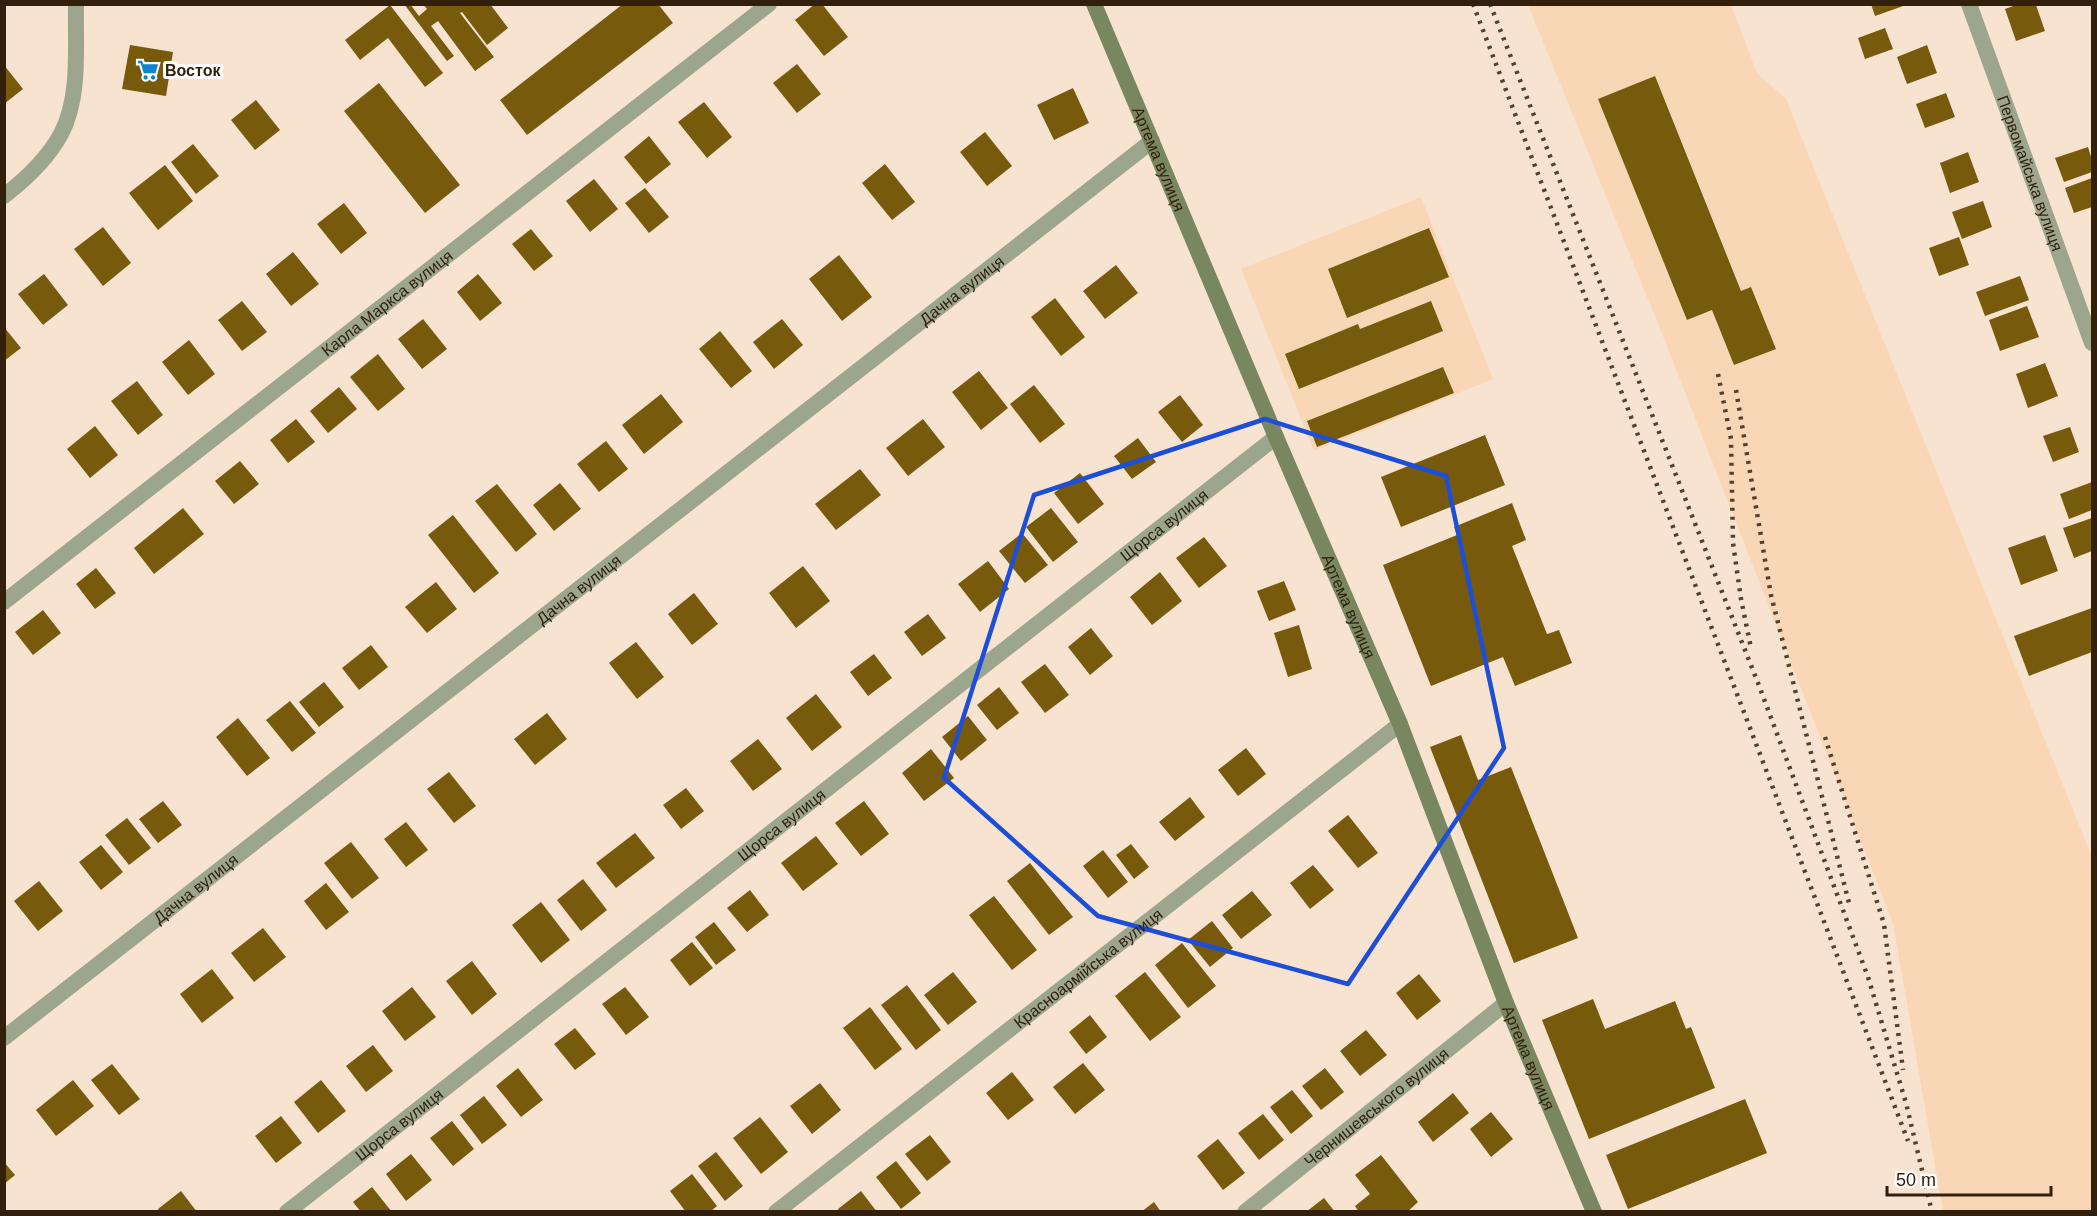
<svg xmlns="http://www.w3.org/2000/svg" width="2097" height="1216" font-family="Arial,sans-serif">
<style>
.built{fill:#f9d6b6}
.building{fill:#785a0c}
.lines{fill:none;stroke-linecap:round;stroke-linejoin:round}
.minor{stroke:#9ca68c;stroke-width:16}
.tertiary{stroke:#9ca68c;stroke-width:16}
.secondary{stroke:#798760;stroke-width:16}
.rail{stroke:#54402c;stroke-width:4.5;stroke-dasharray:3 6;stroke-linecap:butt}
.marked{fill:none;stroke:#1d4ed8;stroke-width:4.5;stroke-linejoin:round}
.labels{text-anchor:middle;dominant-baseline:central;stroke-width:6;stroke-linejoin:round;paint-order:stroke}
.poi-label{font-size:16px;font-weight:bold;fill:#33200c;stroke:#fff;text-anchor:start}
.street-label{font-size:16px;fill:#33200c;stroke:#fff}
</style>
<rect width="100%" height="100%" fill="#f8e3d0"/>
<g class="built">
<path d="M1528,5H1731L1757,73L1786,99L2092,857V1211H1943L1893,923L1659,326Z"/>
<path d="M1421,197L1493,379L1314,451L1241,269Z"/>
</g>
<g class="building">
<path d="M404,4H410L419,16L427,9L423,4H490L508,28L487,45L462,12L460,13L494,57L475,71L438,21L431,26L454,56L447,61Z"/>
<path d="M623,4H658L673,23L527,135L500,100Z"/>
<path d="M815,4H822L848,37L824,56L795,20Z"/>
<path d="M1871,4H1906V5L1875,16Z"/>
<path d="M390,5L443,73L425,87L388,38L360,60L345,40Z"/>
<path d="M2016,5H2036L2045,31L2016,41L2005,9Z"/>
<path d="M1885,28L1893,49L1865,59L1858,38Z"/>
<path d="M130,45L173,52L166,96L122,89Z"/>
<path d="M1927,45L1937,73L1907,84L1897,57Z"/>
<path d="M797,64L821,94L797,113L773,83Z"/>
<path d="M4,65L23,89L4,104Z"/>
<path d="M1655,76L1741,291L1751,287L1776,349L1734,365L1712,310L1687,320L1598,99Z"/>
<path d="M379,83L460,185L425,213L344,111Z"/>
<path d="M1073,88L1089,123L1054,140L1037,105Z"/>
<path d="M1946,93L1955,117L1925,128L1916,104Z"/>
<path d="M256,100L280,130L255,150L231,120Z"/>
<path d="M704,102L732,137L707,158L678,122Z"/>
<path d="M985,132L1012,166L987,186L960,152Z"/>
<path d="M649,136L671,164L646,184L624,157Z"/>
<path d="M193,144L219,176L196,194L171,162Z"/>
<path d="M2088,147L2092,160V172L2064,182L2055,158Z"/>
<path d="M1968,152L1979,182L1950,193L1940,163Z"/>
<path d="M885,164L915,202L892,220L862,183Z"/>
<path d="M165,165L193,201L158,230L129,193Z"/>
<path d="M2092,178V207L2074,213L2065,188Z"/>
<path d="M594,179L618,209L590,232L566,201Z"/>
<path d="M645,188L669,217L649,233L625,203Z"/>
<path d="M1983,201L1992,227L1962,239L1952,212Z"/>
<path d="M344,203L367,233L341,254L317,224Z"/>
<path d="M103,227L131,263L103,286L74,249Z"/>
<path d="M1429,228L1449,277L1347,318L1328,269Z"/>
<path d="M531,229L553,256L534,271L512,244Z"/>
<path d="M1959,237L1969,265L1939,276L1929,248Z"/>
<path d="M293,252L319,284L291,306L266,274Z"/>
<path d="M839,255L872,297L842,321L809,279Z"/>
<path d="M1116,265L1138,293L1105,319L1083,291Z"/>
<path d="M44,274L68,305L43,325L18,294Z"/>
<path d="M478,274L502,303L480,321L457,292Z"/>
<path d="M2020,276L2029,300L1985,316L1976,292Z"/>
<path d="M1055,298L1085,337L1061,356L1031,317Z"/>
<path d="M242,301L267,332L242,351L218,320Z"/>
<path d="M1431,301L1443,331L1299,389L1285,354L1358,324L1360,329Z"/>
<path d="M2027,306L2039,337L2000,351L1989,320Z"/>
<path d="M423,319L447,349L422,369L398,339Z"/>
<path d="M782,319L803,345L774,369L753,342Z"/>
<path d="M4,327L21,348L4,361Z"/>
<path d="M720,331L752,371L731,388L699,349Z"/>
<path d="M189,340L215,374L188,395L162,362Z"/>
<path d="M378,354L405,389L378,411L350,377Z"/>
<path d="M2045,363L2058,396L2028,408L2016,374Z"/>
<path d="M1443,367L1454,393L1317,447L1307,421Z"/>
<path d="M979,371L1008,408L981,430L952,392Z"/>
<path d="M137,381L163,415L138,435L111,401Z"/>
<path d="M1034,385L1065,424L1040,443L1010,404Z"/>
<path d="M339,387L357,409L328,433L310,411Z"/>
<path d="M661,394L683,422L644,454L622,425Z"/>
<path d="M1180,395L1203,425L1182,442L1158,412Z"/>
<path d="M296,419L315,442L288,463L270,440Z"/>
<path d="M923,419L945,447L908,476L886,448Z"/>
<path d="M95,426L118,455L90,478L67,449Z"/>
<path d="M2070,427L2079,452L2053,462L2043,436Z"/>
<path d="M1485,435L1505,485L1401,527L1381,477Z"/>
<path d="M1138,438L1156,462L1132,479L1114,456Z"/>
<path d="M606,441L628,469L599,492L577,464Z"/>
<path d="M240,461L259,484L234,504L215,481Z"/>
<path d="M860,469L881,495L836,530L815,504Z"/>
<path d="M1080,473L1104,504L1078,524L1054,493Z"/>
<path d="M2092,482V510L2069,519L2060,494Z"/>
<path d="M560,483L581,509L554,531L533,505Z"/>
<path d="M497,484L537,534L516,552L475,501Z"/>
<path d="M1512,503L1526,540L1512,546L1547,634L1559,630L1572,663L1515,686L1503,657L1431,686L1383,565L1457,535L1454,527Z"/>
<path d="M183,508L204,534L154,574L134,548Z"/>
<path d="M1051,508L1078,542L1053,562L1026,527Z"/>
<path d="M453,515L499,573L474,593L428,535Z"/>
<path d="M2092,518V551L2074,558L2063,528Z"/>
<path d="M1022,533L1048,565L1025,583L999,551Z"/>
<path d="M2045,535L2058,571L2021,585L2008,548Z"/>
<path d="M1204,537L1227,566L1199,588L1176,558Z"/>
<path d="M988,561L1009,589L980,612L958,584Z"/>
<path d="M803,566L830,601L796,628L769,593Z"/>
<path d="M96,568L116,593L95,609L76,584Z"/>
<path d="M1160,572L1182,601L1152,625L1130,597Z"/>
<path d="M1284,581L1296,610L1269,621L1257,591Z"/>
<path d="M436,582L457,609L427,633L405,607Z"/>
<path d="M694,593L718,624L692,645L668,614Z"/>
<path d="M2092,608V652L2029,676L2014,636Z"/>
<path d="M43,610L61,633L33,655L15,632Z"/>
<path d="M928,614L946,638L922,656L904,632Z"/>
<path d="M1299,625L1312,669L1288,677L1274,633Z"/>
<path d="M1091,628L1113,656L1090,675L1068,647Z"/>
<path d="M636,642L664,677L637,699L609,663Z"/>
<path d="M371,645L388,667L359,690L342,668Z"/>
<path d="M874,654L892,678L868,696L850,672Z"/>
<path d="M1045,664L1069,695L1045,713L1021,682Z"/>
<path d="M324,682L344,707L319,727L299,702Z"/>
<path d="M999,687L1019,713L997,730L977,705Z"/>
<path d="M816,694L842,727L812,751L786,718Z"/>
<path d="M290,701L316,733L292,752L266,720Z"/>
<path d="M547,713L567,739L535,765L514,739Z"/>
<path d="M968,716L987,740L961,761L942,737Z"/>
<path d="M238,718L270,758L247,776L216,737Z"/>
<path d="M1461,735L1478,780L1511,767L1578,938L1514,963L1430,747Z"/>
<path d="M758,739L782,769L753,791L730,761Z"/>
<path d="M1246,748L1266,774L1238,796L1218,770Z"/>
<path d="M931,749L954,778L924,801L902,773Z"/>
<path d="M449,772L476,806L454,823L427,789Z"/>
<path d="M686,788L704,811L681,829L663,805Z"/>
<path d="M1190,797L1205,817L1175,841L1159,822Z"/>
<path d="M163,801L182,825L158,843L139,819Z"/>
<path d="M864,801L889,834L861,856L835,823Z"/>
<path d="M1348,815L1378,853L1358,868L1328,831Z"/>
<path d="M127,818L151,848L129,865L105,835Z"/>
<path d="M406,822L428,850L406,867L384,839Z"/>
<path d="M635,833L655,858L616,888L596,863Z"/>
<path d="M816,836L838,864L803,891L781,863Z"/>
<path d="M351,842L379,878L352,899L324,863Z"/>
<path d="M1131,844L1149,867L1134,879L1116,855Z"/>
<path d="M101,845L123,872L101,890L79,862Z"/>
<path d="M1103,850L1128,882L1108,898L1083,866Z"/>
<path d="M1030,863L1073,917L1049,935L1007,881Z"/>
<path d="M1313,865L1334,890L1310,909L1290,883Z"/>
<path d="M583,879L607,910L581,931L557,900Z"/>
<path d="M39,881L63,911L38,931L14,901Z"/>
<path d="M326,883L349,912L326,930L304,901Z"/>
<path d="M750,890L769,915L747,932L727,908Z"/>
<path d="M1252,891L1272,915L1241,939L1222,915Z"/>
<path d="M994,896L1037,950L1012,970L969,915Z"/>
<path d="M541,902L570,940L541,963L512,925Z"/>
<path d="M1212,921L1233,948L1210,967L1188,940Z"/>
<path d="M714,922L736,950L716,965L695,937Z"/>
<path d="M263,928L286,957L254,982L231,953Z"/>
<path d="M692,942L713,968L690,986L670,960Z"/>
<path d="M1182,943L1216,986L1188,1008L1155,965Z"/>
<path d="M472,961L497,994L472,1015L446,981Z"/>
<path d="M212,969L234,998L202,1023L180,994Z"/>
<path d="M953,972L977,1002L948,1025L924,995Z"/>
<path d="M1145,972L1181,1017L1150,1041L1115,996Z"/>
<path d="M1419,974L1441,1001L1417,1020L1396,993Z"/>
<path d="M907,985L941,1030L916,1050L881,1005Z"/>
<path d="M412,987L436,1017L405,1041L382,1011Z"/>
<path d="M625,987L649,1017L626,1035L602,1004Z"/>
<path d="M1593,999L1605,1029L1675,1001L1686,1029L1691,1027L1715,1088L1589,1139L1542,1020Z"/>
<path d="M870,1007L902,1049L875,1070L843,1028Z"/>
<path d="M1090,1015L1107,1037L1086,1054L1069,1032Z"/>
<path d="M575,1028L596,1054L575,1070L554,1044Z"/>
<path d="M1366,1030L1387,1055L1360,1076L1340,1051Z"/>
<path d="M373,1045L393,1071L366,1092L346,1066Z"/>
<path d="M1083,1063L1105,1090L1075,1114L1053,1087Z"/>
<path d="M112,1064L140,1099L119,1115L91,1080Z"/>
<path d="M518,1068L543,1100L521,1117L496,1086Z"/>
<path d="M1325,1068L1344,1092L1321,1110L1302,1086Z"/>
<path d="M1012,1072L1034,1100L1008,1120L986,1093Z"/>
<path d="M73,1080L94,1106L56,1136L36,1110Z"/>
<path d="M321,1080L346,1111L318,1133L294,1102Z"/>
<path d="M820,1083L841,1110L812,1134L790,1106Z"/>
<path d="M1292,1090L1313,1116L1291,1134L1270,1107Z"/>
<path d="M1453,1093L1469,1113L1433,1142L1418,1122Z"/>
<path d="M484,1096L507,1125L482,1144L460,1115Z"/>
<path d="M1745,1099L1767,1153L1628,1209L1606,1155Z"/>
<path d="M1491,1112L1513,1139L1491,1157L1470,1129Z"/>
<path d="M1263,1114L1284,1140L1259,1160L1238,1133Z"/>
<path d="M281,1116L302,1143L276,1163L255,1136Z"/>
<path d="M760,1117L788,1152L761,1174L733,1138Z"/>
<path d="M452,1121L474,1149L453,1166L430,1138Z"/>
<path d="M930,1135L951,1162L927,1181L905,1154Z"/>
<path d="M1218,1139L1245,1173L1223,1190L1197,1156Z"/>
<path d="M716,1152L743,1186L725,1201L698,1166Z"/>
<path d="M411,1154L432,1180L406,1201L386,1174Z"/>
<path d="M1381,1155L1418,1202L1407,1212H1359L1355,1206L1370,1194L1355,1175Z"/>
<path d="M896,1161L921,1193L901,1209L876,1177Z"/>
<path d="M4,1162L15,1175L4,1184Z"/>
<path d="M692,1174L717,1206L710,1212H686L670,1191Z"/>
<path d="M372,1187L392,1212H361L353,1202Z"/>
<path d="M181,1191L197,1212H160L158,1209Z"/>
<path d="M861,1191L877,1212H840L838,1209Z"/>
<path d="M1324,1198L1335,1212H1306Z"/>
<path d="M1154,1202L1161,1212H1141Z"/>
</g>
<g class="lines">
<g class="minor">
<path id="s1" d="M1969,4L2092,343"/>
<path id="s2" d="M4,602L769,4"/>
<path id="s3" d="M4,1038L1152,141"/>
<path id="s4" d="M287,1212L1276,437"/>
<path id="s5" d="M776,1212L1400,724"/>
<path id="s6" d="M1245,1212L1506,1003"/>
</g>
<path class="tertiary" d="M4,196C26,179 48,158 61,134C81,96 75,46 76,4"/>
<path class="secondary" id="s7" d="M1094,4L1276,437L1400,724L1506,1003L1594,1212"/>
<g class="rail">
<path d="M1473,4L1908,1141"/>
<path d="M1490,4L1758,683L1868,977L1906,1103L1932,1212"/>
<path d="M1718,374L1731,439L1733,543L1741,599L1751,648"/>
<path d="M1736,390L1771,595L1850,907"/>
<path d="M1825,737L1884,924L1903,1070"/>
</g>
</g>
<path class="marked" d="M1265,419L1446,476L1504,748L1348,984L1098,916L944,778L1034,495Z"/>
<defs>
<symbol id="supermarket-bare" viewBox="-9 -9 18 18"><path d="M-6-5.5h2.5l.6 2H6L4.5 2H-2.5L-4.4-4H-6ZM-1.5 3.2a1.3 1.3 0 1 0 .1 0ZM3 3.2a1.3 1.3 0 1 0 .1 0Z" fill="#0f84cd" stroke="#fff" stroke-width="2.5" paint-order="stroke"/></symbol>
</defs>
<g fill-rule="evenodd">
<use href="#supermarket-bare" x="133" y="55" width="30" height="30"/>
</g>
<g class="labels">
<g class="poi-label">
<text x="165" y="70">Восток</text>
</g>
<g class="street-label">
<text stroke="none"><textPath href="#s7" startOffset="168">Артема вулиця</textPath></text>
<text stroke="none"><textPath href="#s1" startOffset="180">Первомайська вулиця</textPath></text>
<text stroke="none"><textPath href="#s3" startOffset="1215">Дачна вулиця</textPath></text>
<text stroke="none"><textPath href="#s2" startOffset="486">Карла Маркса вулиця</textPath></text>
<text stroke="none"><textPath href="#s4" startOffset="1114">Щорса вулиця</textPath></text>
<text stroke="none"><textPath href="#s3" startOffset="729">Дачна вулиця</textPath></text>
<text stroke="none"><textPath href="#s7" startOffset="654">Артема вулиця</textPath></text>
<text stroke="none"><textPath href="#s4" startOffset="628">Щорса вулиця</textPath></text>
<text stroke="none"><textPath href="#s3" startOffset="243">Дачна вулиця</textPath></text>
<text stroke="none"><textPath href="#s5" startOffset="396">Красноармійська вулиця</textPath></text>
<text stroke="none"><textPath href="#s7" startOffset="1140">Артема вулиця</textPath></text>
<text stroke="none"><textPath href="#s6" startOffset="168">Чернишевського вулиця</textPath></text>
<text stroke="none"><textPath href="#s4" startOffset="142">Щорса вулиця</textPath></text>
</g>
</g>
<rect width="2097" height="1216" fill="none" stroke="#33200c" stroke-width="12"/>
<path d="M1887 1186v9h164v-9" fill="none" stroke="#33200c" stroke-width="3"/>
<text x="1896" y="1186" font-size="18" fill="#33200c" stroke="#ffffff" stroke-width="4.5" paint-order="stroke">50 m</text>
</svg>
